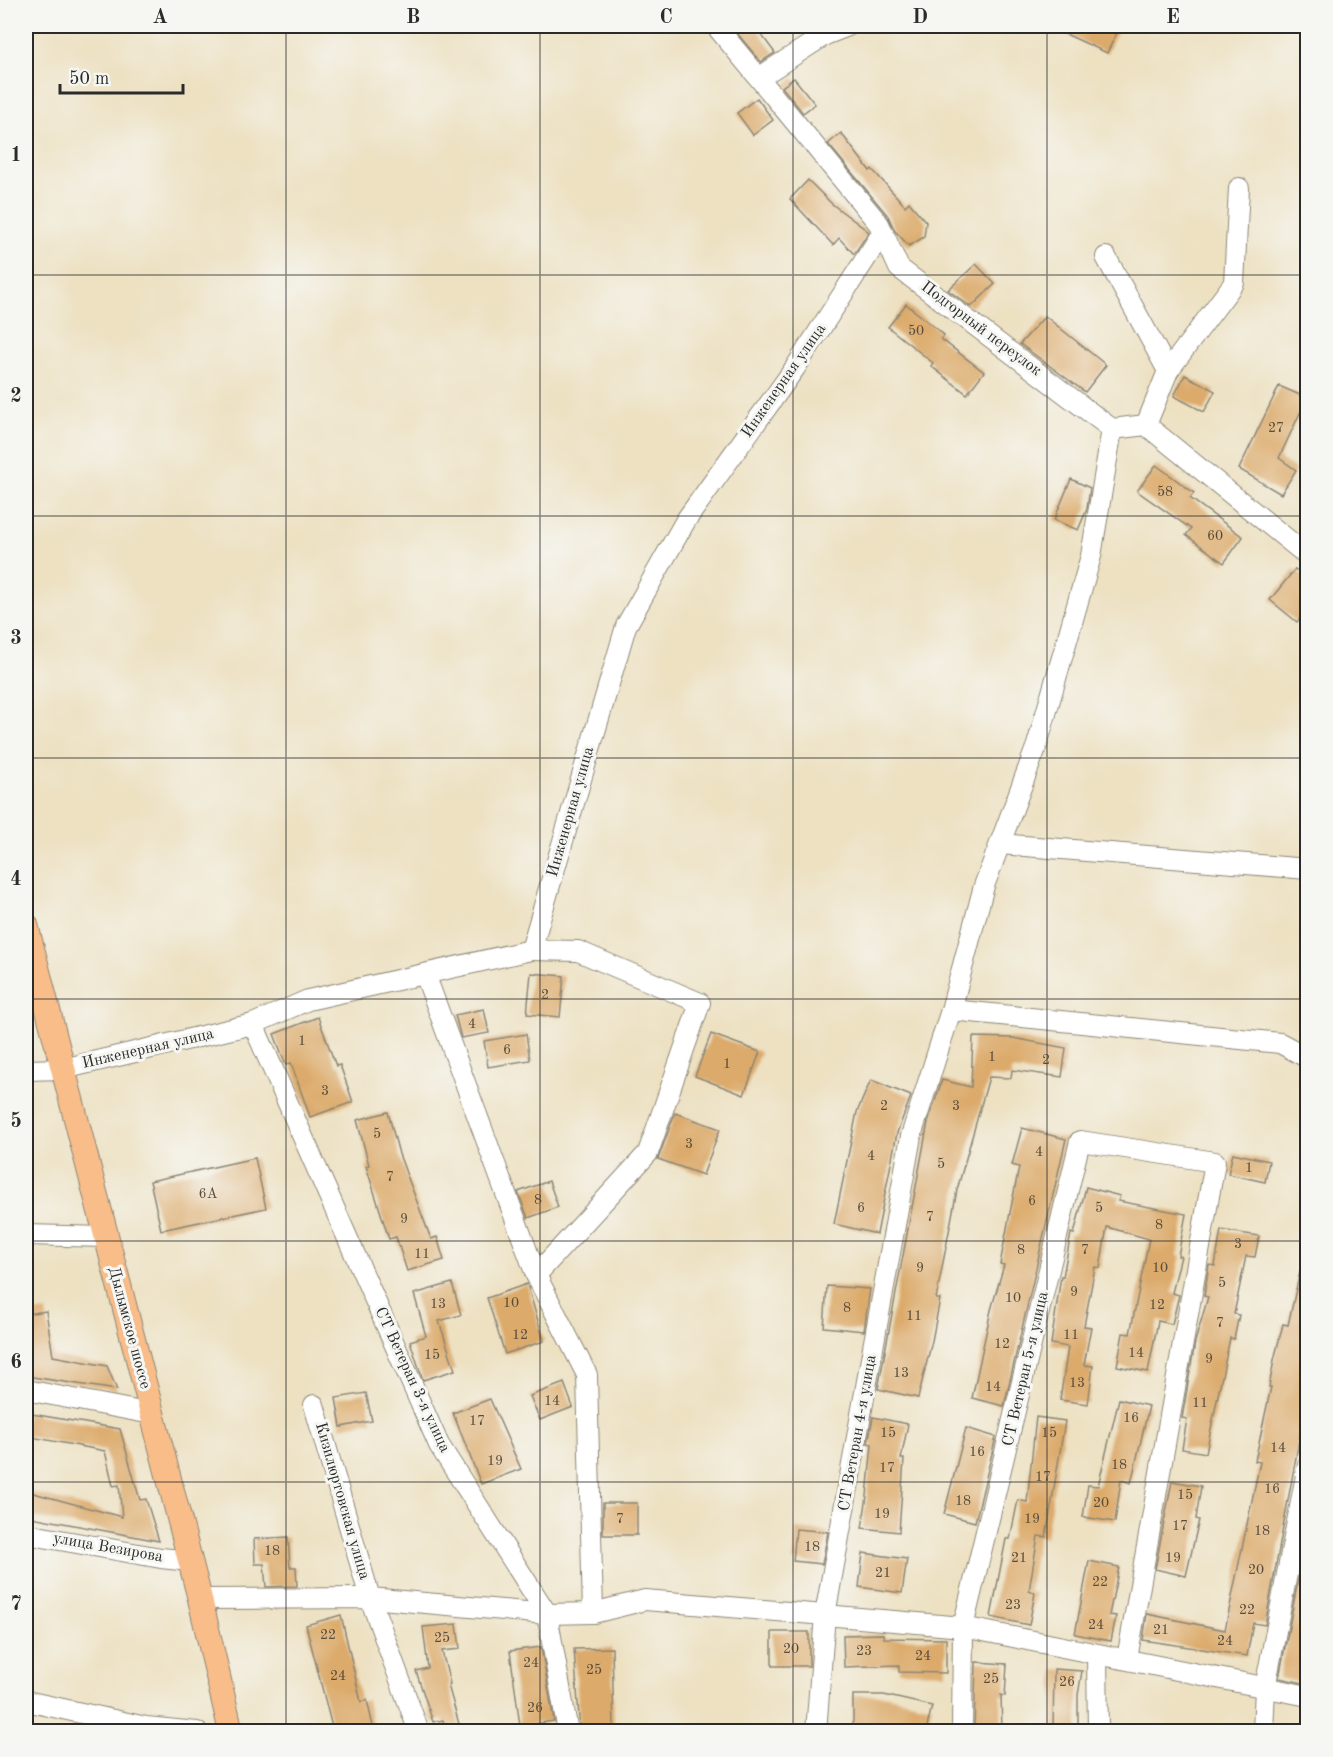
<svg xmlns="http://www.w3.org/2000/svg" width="1333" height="1757" font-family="'Old Standard TT',serif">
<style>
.building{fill:#dcaa6b}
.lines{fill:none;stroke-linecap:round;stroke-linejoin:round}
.minor-casing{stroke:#8c8676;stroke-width:22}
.major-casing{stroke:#8c8676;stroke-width:26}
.minor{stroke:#fff;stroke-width:20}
.major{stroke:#f8bd89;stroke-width:24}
.grid{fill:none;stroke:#2b2b2b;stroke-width:1.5;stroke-opacity:0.55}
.labels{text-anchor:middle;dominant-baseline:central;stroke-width:6;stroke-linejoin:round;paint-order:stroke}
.number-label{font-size:14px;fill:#574b3b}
.street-label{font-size:16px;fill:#2b2b2b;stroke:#f6f6f2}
.neatline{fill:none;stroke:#2b2b2b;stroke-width:2}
.grid-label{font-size:20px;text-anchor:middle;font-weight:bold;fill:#2b2b2b}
</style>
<rect width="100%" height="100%" fill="#f6f6f2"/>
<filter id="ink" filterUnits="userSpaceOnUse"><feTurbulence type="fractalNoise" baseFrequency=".0167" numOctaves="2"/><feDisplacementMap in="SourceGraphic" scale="12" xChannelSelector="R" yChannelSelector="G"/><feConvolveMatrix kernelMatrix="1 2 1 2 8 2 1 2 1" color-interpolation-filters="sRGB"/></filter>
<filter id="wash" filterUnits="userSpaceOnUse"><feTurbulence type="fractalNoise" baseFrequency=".008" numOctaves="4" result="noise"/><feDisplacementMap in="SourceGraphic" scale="24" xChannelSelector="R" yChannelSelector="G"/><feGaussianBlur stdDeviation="1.35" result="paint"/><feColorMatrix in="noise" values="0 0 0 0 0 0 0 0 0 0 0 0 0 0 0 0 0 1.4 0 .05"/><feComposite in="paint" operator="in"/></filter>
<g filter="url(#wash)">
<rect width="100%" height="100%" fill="#ede1c2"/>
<g id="blocks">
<g class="building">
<path d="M731,26H755L775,53L761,62Z"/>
<path d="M1048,26H1120L1107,53Z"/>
<path d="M794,78L815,104L803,113L782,87Z"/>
<path d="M757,98L773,120L753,135L737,113Z"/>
<path d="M841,133L870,171L872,169L905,206L909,202L926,222L924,237L909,246L895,231L888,216L828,144Z"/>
<path d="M808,180L832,204L869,232L854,254L839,238L833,245L790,199Z"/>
<path d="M976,264L995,284L971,307L948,290Z"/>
<path d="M906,304L944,335L941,339L984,372L967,394L931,366L933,363L888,327Z"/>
<path d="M1045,316L1106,365L1085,392L1020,344Z"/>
<path d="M1185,375L1215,391L1204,412L1174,396Z"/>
<path d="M1279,386L1307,398L1279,458L1296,470L1281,494L1239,469Z"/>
<path d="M1156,465L1194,493L1190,498L1243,537L1224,563L1186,535L1191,529L1137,491Z"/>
<path d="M1071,479L1090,488L1087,509L1078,530L1054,520Z"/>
<path d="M1295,569L1308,579V609L1297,622L1270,600Z"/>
<path d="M531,973L564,976L560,1017L527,1014Z"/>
<path d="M484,1009L489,1033L461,1038L455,1015Z"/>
<path d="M318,1017L336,1066L340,1065L353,1102L310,1117L291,1063L286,1065L274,1034Z"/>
<path d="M526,1034L530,1060L488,1067L484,1041Z"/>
<path d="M711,1034L760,1052L744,1095L695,1076Z"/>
<path d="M973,1037L1013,1038L1066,1048L1062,1077L1012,1070L1011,1078L989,1077L957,1190L936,1299H940L932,1341L918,1398L878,1389L928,1122L942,1080L971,1087Z"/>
<path d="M871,1080L911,1096L897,1133L877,1234L834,1224L857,1112Z"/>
<path d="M388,1112L399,1154L431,1239L437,1237L444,1260L407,1271L396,1237L389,1239L366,1166L369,1165L357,1120Z"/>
<path d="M675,1113L720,1129L703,1175L658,1159Z"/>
<path d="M1022,1128L1066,1139L1004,1406L972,1398L991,1310L1004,1265L1000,1264L1019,1167L1012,1165Z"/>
<path d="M1233,1153L1269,1161L1265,1182L1228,1174Z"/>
<path d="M255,1158L266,1208L161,1230L150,1181Z"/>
<path d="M549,1181L558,1207L528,1218L518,1192Z"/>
<path d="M1086,1187L1120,1196L1118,1201L1186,1214L1178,1256H1181L1172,1293L1179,1295L1172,1324L1158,1321L1148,1372L1117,1366L1123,1333L1130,1334L1149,1239L1107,1227L1100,1268L1095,1267L1084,1326L1091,1327L1084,1365L1093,1366L1088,1404L1060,1400L1068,1347L1051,1344L1061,1276L1063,1277L1071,1233L1074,1234Z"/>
<path d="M1221,1230L1259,1236L1255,1257L1246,1256L1234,1314L1239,1315L1234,1339L1230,1338L1206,1453L1182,1449L1187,1419L1182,1418L1195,1342L1208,1297L1204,1296L1209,1265L1215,1266Z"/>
<path d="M1302,1263L1308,1264V1392L1265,1625L1253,1623L1247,1656L1143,1640L1147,1614L1225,1630L1260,1462L1255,1461L1271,1387H1269L1274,1360L1283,1324L1288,1325Z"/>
<path d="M452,1283L461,1315L439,1321L455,1370L423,1380L410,1341L426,1336L414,1294Z"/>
<path d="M527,1284L544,1341L505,1354L487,1298Z"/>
<path d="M827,1286L870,1289L864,1331L824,1327Z"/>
<path d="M46,1311L53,1356L107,1366L117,1390L26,1376V1314Z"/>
<path d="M564,1383L573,1407L540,1420L530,1396Z"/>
<path d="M366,1393L372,1421L341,1427L336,1398Z"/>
<path d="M490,1399L521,1469L481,1484L453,1413Z"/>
<path d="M1119,1399L1149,1406L1131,1483L1121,1480L1115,1522L1083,1517L1088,1485L1098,1486Z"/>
<path d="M26,1413L120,1429L140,1500L146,1499L159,1541L26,1516V1491L122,1517L119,1485L113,1486L105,1451L26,1436Z"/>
<path d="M873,1417L908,1424L901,1459H904L899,1532L862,1528L867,1496L872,1444L868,1443Z"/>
<path d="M1036,1417L1065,1421L1046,1537L1038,1536L1029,1591L1035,1593L1029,1625L991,1617L1006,1539H1010L1018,1500L1027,1502Z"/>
<path d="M966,1428L996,1437L975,1522L944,1514Z"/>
<path d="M1172,1481L1201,1486L1196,1519L1199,1520L1186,1576L1155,1569Z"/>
<rect x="603" y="1503" width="34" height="32"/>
<path d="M796,1529L828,1532L822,1564L793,1561Z"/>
<path d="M288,1537L290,1567H296L297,1586L266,1587L264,1564H255L254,1539Z"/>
<path d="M863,1553L907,1559L902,1593L859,1587Z"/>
<path d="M1303,1555L1308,1556V1684L1279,1678Z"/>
<path d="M1089,1561L1119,1567L1109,1615L1116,1616L1111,1641L1075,1634Z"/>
<path d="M341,1615L361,1702L367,1700L374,1731H333L306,1625Z"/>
<path d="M457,1624L460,1649L442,1651L450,1684L448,1685L461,1731H446L443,1720L433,1722L416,1671L428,1668L423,1627Z"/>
<rect x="772" y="1632" width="37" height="34"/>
<path d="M883,1634L884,1638L946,1639V1673L899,1672V1665L844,1667L843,1635Z"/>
<path d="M541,1647L554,1721L520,1726L510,1651Z"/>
<path d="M612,1648L614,1729L580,1731L574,1649Z"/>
<path d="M976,1662L1007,1664L1005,1696L1001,1695L1002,1731H974Z"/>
<path d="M1054,1669L1082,1671L1078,1695V1731H1053Z"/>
<path d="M853,1695H884L932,1706L926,1731H853Z"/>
</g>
</g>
</g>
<g filter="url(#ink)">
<use href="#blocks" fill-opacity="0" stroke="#8c8676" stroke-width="1.5"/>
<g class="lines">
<defs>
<g id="minor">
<path d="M716,26L879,224L899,268L1112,429L1146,425L1308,556"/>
<path d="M760,77L825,35L848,26"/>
<path d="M1106,257L1168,371"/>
<path d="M1146,425L1168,371L1234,283L1239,188"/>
<path d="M1000,844L1308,869"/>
<path d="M531,950L578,951L700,1003L648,1153L536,1275"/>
<path d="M425,974L536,1275L587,1375L593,1613"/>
<path d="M951,1010L1280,1043L1308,1058"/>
<path d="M253,1024L439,1445L547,1614L568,1732"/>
<path d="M26,1070L63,1069L253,1024L308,1000L531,950L626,626L686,520L795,368L883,232"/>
<path d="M26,1235L106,1237"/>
<path d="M26,1390L152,1414"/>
<path d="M314,1405L370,1598L419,1732"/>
<path d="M26,1534L161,1558L190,1561"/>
<path d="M200,1599L370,1598L547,1614L593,1613L645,1600L825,1615L963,1627L1308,1696"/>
<path d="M1097,1654L1098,1732"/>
<path d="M26,1701L146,1727L197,1732"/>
<path d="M816,1732L825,1615L911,1136L951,1010L984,886L1037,745L1091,556L1112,429"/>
<path d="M962,1732L963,1627L1080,1141L1215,1162L1127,1659"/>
<path d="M1263,1732L1265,1688L1308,1465"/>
</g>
<path id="major" d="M26,925L200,1599L231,1732"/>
</defs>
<use href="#minor" class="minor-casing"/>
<use href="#major" class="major-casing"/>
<use href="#minor" class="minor"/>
<use href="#major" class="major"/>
</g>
</g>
<path class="grid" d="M286,26V1732M540,26V1732M793,26V1732M1047,26V1732M26,275H1308M26,516H1308M26,758H1308M26,999H1308M26,1241H1308M26,1482H1308"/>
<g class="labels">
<g class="number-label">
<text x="916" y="331">50</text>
<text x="1276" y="428">27</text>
<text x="1165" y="492">58</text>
<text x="1215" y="536">60</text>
<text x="545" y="995">2</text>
<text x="472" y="1024">4</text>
<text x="302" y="1041">1</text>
<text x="507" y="1050">6</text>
<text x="992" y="1057">1</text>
<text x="1046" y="1060">2</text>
<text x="727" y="1064">1</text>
<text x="325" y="1091">3</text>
<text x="884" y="1106">2</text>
<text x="956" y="1106">3</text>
<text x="377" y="1134">5</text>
<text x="689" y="1144">3</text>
<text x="1039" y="1152">4</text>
<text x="871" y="1156">4</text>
<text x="941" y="1164">5</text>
<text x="1249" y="1168">1</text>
<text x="390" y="1177">7</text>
<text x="208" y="1194">6А</text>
<text x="538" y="1200">8</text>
<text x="1032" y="1201">6</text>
<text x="861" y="1208">6</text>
<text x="1099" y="1208">5</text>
<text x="930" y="1217">7</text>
<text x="404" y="1219">9</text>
<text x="1159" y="1225">8</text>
<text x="1238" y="1244">3</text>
<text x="1021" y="1250">8</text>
<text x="1085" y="1250">7</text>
<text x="422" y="1254">11</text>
<text x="920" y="1268">9</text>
<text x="1160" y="1268">10</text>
<text x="1222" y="1283">5</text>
<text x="1074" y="1292">9</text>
<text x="1013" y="1298">10</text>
<text x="511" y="1303">10</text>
<text x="438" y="1304">13</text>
<text x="1157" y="1305">12</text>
<text x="847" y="1308">8</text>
<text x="914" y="1316">11</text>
<text x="1220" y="1323">7</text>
<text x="520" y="1335">12</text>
<text x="1071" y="1335">11</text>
<text x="1002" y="1344">12</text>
<text x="1136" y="1353">14</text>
<text x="432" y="1355">15</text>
<text x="1209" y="1359">9</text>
<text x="901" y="1373">13</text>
<text x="1077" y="1383">13</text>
<text x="993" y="1387">14</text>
<text x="552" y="1401">14</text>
<text x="1200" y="1403">11</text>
<text x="1131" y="1418">16</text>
<text x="477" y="1421">17</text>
<text x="888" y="1433">15</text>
<text x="1049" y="1433">15</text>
<text x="1278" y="1448">14</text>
<text x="977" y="1452">16</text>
<text x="495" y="1461">19</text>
<text x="1119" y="1465">18</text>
<text x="887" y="1468">17</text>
<text x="1043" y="1477">17</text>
<text x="1272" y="1489">16</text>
<text x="1185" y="1495">15</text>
<text x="963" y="1501">18</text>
<text x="1101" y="1503">20</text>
<text x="882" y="1514">19</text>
<text x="620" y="1519">7</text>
<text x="1032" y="1519">19</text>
<text x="1180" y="1526">17</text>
<text x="1262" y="1531">18</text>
<text x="812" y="1547">18</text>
<text x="272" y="1551">18</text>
<text x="1019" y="1558">21</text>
<text x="1173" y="1558">19</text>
<text x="1256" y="1570">20</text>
<text x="883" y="1573">21</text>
<text x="1100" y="1582">22</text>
<text x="1013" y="1605">23</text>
<text x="1247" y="1610">22</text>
<text x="1096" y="1625">24</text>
<text x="1161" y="1630">21</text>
<text x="328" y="1635">22</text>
<text x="442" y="1638">25</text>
<text x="1225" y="1641">24</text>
<text x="791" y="1649">20</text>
<text x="864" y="1651">23</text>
<text x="923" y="1656">24</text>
<text x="531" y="1663">24</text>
<text x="594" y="1670">25</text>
<text x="338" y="1676">24</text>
<text x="991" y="1679">25</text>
<text x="1067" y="1682">26</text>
<text x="535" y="1708">26</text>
</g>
<g class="street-label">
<text transform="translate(981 329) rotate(37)">Подгорный переулок</text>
<text transform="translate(784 381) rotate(-55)">Инженерная улица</text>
<text transform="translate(571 812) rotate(-74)">Инженерная улица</text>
<text transform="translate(148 1049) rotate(-13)">Инженерная улица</text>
<text transform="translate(129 1328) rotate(75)">Дылымское шоссе</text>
<text transform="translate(1026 1369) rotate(-77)">СТ Ветеран 5-я улица</text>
<text transform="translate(412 1380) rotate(65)">СТ Ветеран 3-я улица</text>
<text transform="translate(858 1433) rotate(-80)">СТ Ветеран 4-я улица</text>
<text transform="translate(342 1501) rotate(74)">Кизилюртовская улица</text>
<text transform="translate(108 1548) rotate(10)">улица Везирова</text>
</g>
</g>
<rect width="1333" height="1757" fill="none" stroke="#f6f6f2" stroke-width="66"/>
<path d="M60 84v9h123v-9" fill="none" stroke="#2b2b2b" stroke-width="3"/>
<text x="69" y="84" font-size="18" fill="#2b2b2b" stroke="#f6f6f2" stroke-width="4.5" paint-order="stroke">50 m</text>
<rect x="33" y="33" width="1267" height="1691" class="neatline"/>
<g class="grid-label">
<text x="160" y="23">A</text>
<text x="413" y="23">B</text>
<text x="666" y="23">C</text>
<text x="920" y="23">D</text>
<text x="1173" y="23">E</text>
<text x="16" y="161">1</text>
<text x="16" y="402">2</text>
<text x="16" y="644">3</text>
<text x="16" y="885">4</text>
<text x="16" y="1127">5</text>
<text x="16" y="1368">6</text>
<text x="16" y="1610">7</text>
</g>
</svg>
